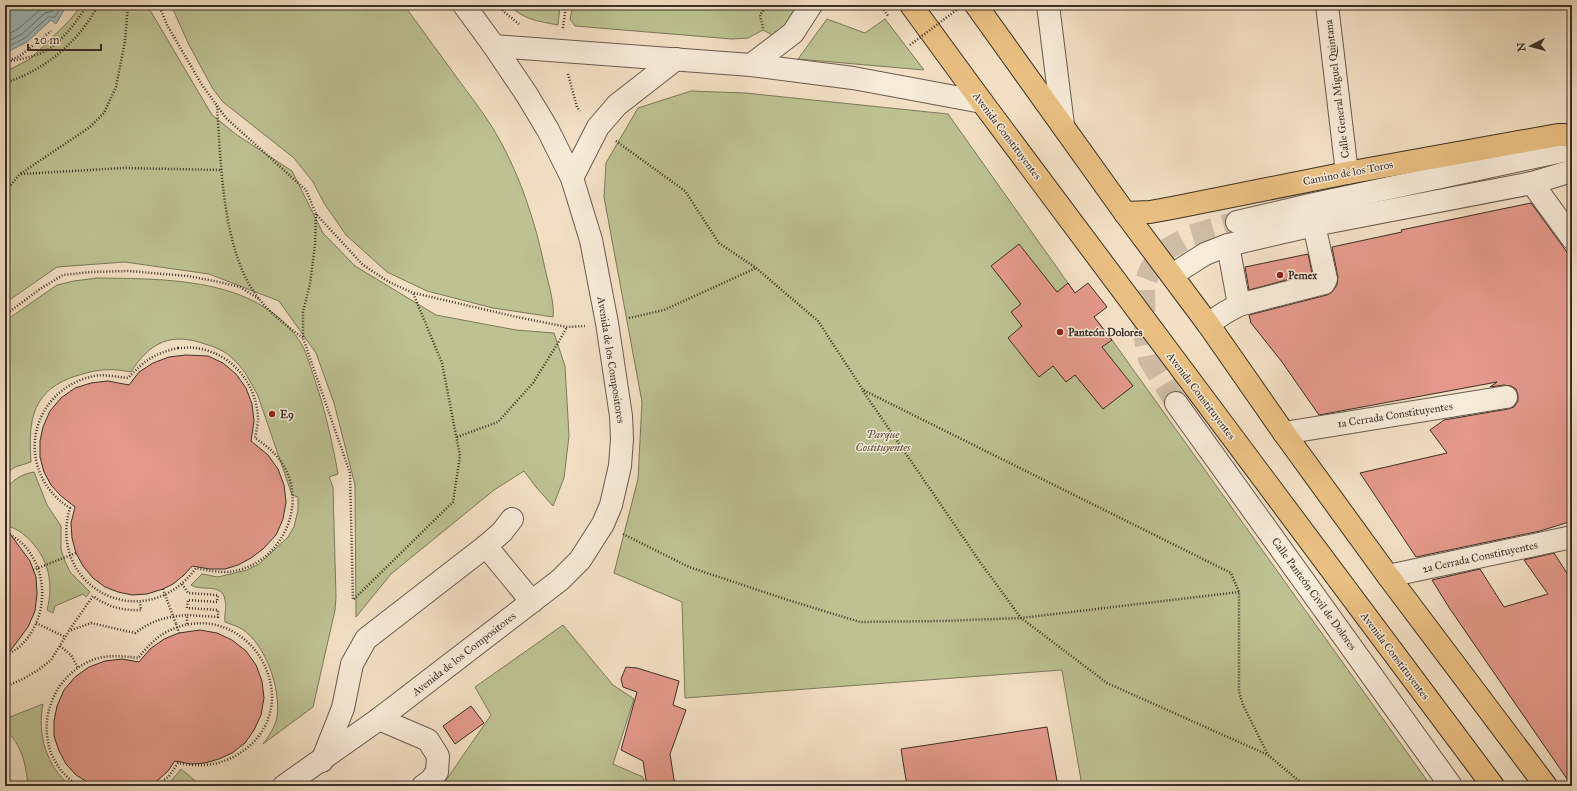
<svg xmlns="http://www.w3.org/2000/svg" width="1577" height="791" font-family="'IM FELL Great Primer',serif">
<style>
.green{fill:#bdc292;stroke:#7c785c}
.water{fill:#9fbbbd;stroke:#778381}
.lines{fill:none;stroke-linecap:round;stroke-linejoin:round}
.shore{stroke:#6d7572;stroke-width:1}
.building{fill:#e4998b;stroke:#3b2f27}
.minor-tunnel{stroke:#cebda5;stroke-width:22;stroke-dasharray:22 11;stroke-linecap:butt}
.minor-casing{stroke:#695b4e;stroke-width:24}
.major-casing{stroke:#3b2f27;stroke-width:24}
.highway-casing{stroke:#3b2f27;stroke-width:24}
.path{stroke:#3b2f27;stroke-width:2.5;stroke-dasharray:1 2;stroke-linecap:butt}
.minor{stroke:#f7ebd9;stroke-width:22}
.major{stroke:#eac082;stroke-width:22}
.highway{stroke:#eac082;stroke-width:22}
.path-bridge{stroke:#3b2f27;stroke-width:2.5;stroke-dasharray:1 2;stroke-linecap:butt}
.poi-dot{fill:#8f2418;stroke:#f7ebd9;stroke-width:1.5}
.labels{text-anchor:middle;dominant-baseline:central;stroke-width:3;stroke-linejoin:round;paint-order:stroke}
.street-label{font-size:11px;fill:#3b2f27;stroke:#f7ebd9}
.poi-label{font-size:11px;font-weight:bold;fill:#3b2f27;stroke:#f7ebd9;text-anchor:start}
.park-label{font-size:11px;font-style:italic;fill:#554c3c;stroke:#f7ebd9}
</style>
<rect width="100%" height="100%" fill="#f3e0c4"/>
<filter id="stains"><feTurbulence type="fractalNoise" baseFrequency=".005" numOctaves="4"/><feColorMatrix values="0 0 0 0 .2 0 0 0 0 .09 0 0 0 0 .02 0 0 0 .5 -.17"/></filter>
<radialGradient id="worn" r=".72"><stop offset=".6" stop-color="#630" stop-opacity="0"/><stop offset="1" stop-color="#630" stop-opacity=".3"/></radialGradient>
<g class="green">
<path d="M82,5H147L212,115L237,135L292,171L323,233L355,266L436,315L516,330L554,333L565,366L569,436L564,478L553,506L536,487L524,471L494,490L391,574L356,617L355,485L334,403L316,353L279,301L209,274L125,262L57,267L5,303V72L30,59L68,22Z"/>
<path d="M171,5H404C424,32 443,59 463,86C477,105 491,123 502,144C522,182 535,222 544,264C547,279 555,303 553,317L493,308L427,291L387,272L346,235L324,203L313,182L294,158L223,102L213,89L189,45Z"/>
<path d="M509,5H560L558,25C538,21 524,20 509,5Z"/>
<path d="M573,5H797L800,7L778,38L763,30L748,38L732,39L575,26L570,19Z"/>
<path d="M827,19L865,33L885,19L924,70L798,59Z"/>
<path d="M691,91L745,93L948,114L1075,293L1112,340L1431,786H1082L1062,670L685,698L682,602L614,573L638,479L642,402L604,197L606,163L638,108Z"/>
<path d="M97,278C165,279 256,277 299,340C306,350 309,363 313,374C324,406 332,440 338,474L329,477L333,487L336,597L335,610L313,707L263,744C269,736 275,727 277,717C281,689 266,645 242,629C237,626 230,624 225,622C224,616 227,607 225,600C222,582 201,592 191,585L202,574L218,577L247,570L259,564L288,537L294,527L298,510V497L292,495L258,396C251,383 244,368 232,358C225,351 215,347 205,344C171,332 150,342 131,372C111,368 99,369 79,375C32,389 28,419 31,462L15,467L5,474V321L57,285L74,281Z"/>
<path d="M34,472L47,505L61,526V549L64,559L70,572L90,592L86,597L83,594L55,606L53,613L47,610C55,580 47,553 22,533C17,529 10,527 5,524V489C14,480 21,474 34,472Z"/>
<path d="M563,625L613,685L634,699L613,764L643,777L644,786H442L491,715L475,687Z"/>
<path d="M43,704C37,733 46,767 71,786H28C26,765 22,744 5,730V719Z"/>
<path d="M181,769L199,784L196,786H167Z"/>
</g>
<path class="water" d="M5,5H67L56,24L51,20L27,42L5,53Z"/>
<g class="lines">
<g class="shore">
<path d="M5,36L18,29L41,9L50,5"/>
<path d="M5,43L22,34L45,13L53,11L56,5"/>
<path d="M5,48L25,38L48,17H55L62,5"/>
</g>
</g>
<g class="building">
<path d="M1531,203L1572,259V521L1540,531L1416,557L1360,473L1447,453L1430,430L1444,420L1508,409L1514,407L1518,401V395L1516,389L1511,386L1504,385L1490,387L1497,382L1319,415L1282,362L1251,323L1249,315L1327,295L1332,292L1337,285L1338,277L1332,247L1402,232L1401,230Z"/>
<path d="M1019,244L1057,292L1068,283L1075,293L1088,283L1107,307L1094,317L1112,340L1102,347L1133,386L1103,409L1075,375L1066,382L1053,366L1039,377L1008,338L1022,326L1011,312L1021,304L991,266Z"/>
<path d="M1308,254L1312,273L1249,290L1245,267Z"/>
<path d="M186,355L208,356L223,363L236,374L246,388L252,404L254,421L251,441L268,455L278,469L284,485L286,502L283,519L276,535L263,549L251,558L238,565L225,569H210L192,566L184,575L173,584L163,589L147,594L132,595L118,592L105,587L93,578L83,566L76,553L72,538L71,523L75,507L61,496L51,485L44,472L40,457V441L43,427L50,411L61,398L75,388L91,383L108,381L129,385L139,372L153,363L169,357Z"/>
<path d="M5,527L30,561L36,577L37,594L35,611L28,627L5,658Z"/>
<path d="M1554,553L1572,581V786L1450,609L1432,580L1480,569L1504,607L1548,594L1524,560Z"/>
<path d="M200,630L217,633L232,640L246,651L256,665L262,681L264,698L261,715L254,730L245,743L232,753L219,759L205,763L191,764L175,761L168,771L157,781L147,786H94L76,775L66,764L59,751L54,736V721L57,706L64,690L75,677L89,667L105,661L122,659L139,662L150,649L164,639L179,633Z"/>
<path d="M626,667L637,668L679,681L673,705L686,710L670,754L675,786H647L643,761L621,750L637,692L623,687L621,679Z"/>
<path d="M471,706L484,723L455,744L443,726Z"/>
<path d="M1047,727L1058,786H907L901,749Z"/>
</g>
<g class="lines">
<path class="minor-tunnel" d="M1176,403L1149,359L1145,339L1144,286L1150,270L1164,251L1190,236L1237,222"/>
<defs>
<g id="minor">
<path d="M1048,5L1063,125"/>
<path d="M1327,5L1347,173"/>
<path d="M494,46L751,65L853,78L982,102"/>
<path d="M751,65L793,33L811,5"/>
<path d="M572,178L598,127L617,105L676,59"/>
<path d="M1532,183L1572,238"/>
<path d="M1237,222L1310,205L1572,149"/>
<path d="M1228,245L1239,305"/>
<path d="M1172,275L1205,254L1228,245L1314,225L1532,183L1572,171"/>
<path d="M1208,324L1226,312L1239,305L1324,283L1326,279L1314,225"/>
<path d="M1176,403L1451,786"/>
<path d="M1284,433L1506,397"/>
<path d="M486,546L532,602"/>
<path d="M1388,576L1572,537"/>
<path d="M379,719L428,740L438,756L437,772L431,780L423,786"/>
<path d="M322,761L343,708L352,664L366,639L486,546L502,532L512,519"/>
<path d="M284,786L379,719L560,580L580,560L603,524L611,505L620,466L622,439L621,416L607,323L591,240L572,178L548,130L527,95L494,46L464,5"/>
</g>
<path id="major" d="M1125,213L1150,212L1172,208L1347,173L1558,135H1572"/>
<g id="highway">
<path d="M911,5L982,102L1493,786"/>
<path d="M976,5L1125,213L1208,324L1284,433L1388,576L1546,786"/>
</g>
</defs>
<use href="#minor" class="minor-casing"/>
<use href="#major" class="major-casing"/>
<use href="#highway" class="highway-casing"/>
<g class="path">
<path d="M159,5L167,25L202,85L226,118L306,190L316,214L363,265L389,282L413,293L442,363L460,456L453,502L353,600"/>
<path d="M499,5L503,11L519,24"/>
<path d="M880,5L889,17"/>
<path d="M563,28L566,5"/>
<path d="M763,28L760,15L767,5"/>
<path d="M9,60L20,56L51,31"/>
<path d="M5,62C16,60 28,58 39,54C58,47 77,22 87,5"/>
<path d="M568,74L577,107L580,111"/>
<path d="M5,83C45,70 79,42 98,5"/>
<path d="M217,106C221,163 222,255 260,300C272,315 287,326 303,338"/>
<path d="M616,141L685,191L719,243L756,268L818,321L863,390L1231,573L1239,592V692L1243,705L1268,755"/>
<path d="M21,174L124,168L222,170"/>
<path d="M5,192L20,174L90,127L104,113L116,87L125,41L128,5"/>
<path d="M316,214L315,245L310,284L303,312V338L350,473L353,600"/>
<path d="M414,293L517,317L567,327L585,326"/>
<path d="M5,315L40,289L63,275L91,272L129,271L188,276L219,282L240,287L259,299"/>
<path d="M629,318L664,310L756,268"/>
<path d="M178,348C184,348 190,347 196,348C232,353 257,384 258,419C258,425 256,432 255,438C267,446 278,455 285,468C308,512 276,569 226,572C216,572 206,570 196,568C145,638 46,588 70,508C13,472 28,390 94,376C105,374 117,377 128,378C145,360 153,354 178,348Z"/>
<path d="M863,391L980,562L1021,618L1107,683L1268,755L1305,786"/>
<path d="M457,437L498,422L533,383L558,343L567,327"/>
<path d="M5,531C14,537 24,543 30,553C50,582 45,625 18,648C14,651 9,653 5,656"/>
<path d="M623,534L689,567L788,600L860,622L943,621L1021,618L1239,592"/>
<path d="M33,570L76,553"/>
<path d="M182,584L188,593L218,595L217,602L188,600L187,608L218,610V617L187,615V625"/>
<path d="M163,589L167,600"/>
<path d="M36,623L65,637"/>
<path d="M176,624L179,633"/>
<path d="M70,629L93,596C108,607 123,611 141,610L140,602"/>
<path d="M60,646L71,655L78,668"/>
<path d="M5,687L23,679L38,670L51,660L69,631L91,623L135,633C153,620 165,617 187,615"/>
<path d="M79,786C30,756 39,684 90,661C105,654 122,656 138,658C148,646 159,634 173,629C247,598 308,698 247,748C225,765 205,768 178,763L169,776L157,786"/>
</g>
<use href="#minor" class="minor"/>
<use href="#major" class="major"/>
<use href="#highway" class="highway"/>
<g class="path-bridge">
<path d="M910,45L963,5"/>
<path d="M167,600L176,624"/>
</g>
</g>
<g class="poi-dot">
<circle cx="1280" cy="275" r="4"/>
<circle cx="1060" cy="332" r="4"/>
<circle cx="272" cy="414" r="4"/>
</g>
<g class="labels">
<g class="street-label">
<text transform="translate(1337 89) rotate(-97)">Calle General Miguel Quintana</text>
<text transform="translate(1007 136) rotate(53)">Avenida Constituyentes</text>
<text transform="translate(1348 173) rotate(-11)">Camino de los Toros</text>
<text transform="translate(611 360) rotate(81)">Avenida de los Compositores</text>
<text transform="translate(1201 396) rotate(53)">Avenida Constituyentes</text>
<text transform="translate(1395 415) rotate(-9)">1a Cerrada Constituyentes</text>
<text transform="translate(1480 557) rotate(-12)">2a Cerrada Constituyentes</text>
<text transform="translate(1314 594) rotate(54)">Calle Panteón Civil de Dolores</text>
<text transform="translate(464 654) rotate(-38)">Avenida de los Compositores</text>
<text transform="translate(1395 656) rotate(53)">Avenida Constituyentes</text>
</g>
<g class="poi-label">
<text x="1288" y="275">Pemex</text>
<text x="1068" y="332">Panteón Dolores</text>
<text x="280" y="414">E9</text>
</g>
<g class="park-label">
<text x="883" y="434">Parque<tspan x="883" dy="13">Costituyentes</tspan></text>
</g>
</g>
<rect width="1577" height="791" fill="none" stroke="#f3e0c4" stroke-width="20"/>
<rect x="6" y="6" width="1565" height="779" fill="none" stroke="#3b2f27" stroke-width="2"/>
<rect x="10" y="10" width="1557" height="771" fill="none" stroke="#3b2f27"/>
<g transform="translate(1531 46) rotate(264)" stroke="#f7ebd9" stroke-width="3" paint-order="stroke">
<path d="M0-3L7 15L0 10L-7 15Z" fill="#3b2f27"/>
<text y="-6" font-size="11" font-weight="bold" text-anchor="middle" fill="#3b2f27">N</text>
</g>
<path d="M28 44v6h73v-6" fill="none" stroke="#3b2f27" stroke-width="2"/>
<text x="34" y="44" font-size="12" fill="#3b2f27" stroke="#f7ebd9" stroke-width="3" paint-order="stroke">20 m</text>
<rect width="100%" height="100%" filter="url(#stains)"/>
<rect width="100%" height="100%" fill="url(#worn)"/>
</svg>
